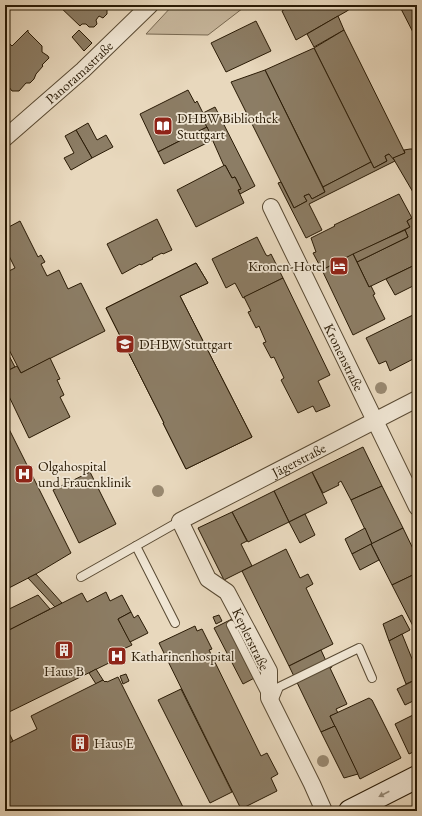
<svg xmlns="http://www.w3.org/2000/svg" width="422" height="816" font-family="'EB Garamond',serif">
<style>
.green{fill:#c8b89e;stroke:#786952}
.building{fill:#8c7d65;stroke:#291a05;fill-rule:evenodd}
.lines{fill:none;stroke-linecap:round;stroke-linejoin:round}
.service-casing{stroke:#594a33;stroke-width:10}
.minor-casing{stroke:#594a33;stroke-width:18}
.secondary-casing{stroke:#291a05;stroke-width:24}
.service{stroke:#f0e6d4;stroke-width:8}
.minor{stroke:#f0e6d4;stroke-width:16}
.secondary{stroke:#f0e6d4;stroke-width:22}
.tree{fill:#998971}
.oneway{fill:#968a77}
.labels{text-anchor:middle;dominant-baseline:central;stroke-width:3.5;stroke-linejoin:round;paint-order:stroke}
.street-label{font-size:14px;fill:#291a05;stroke:#f0e6d4}
.poi-label{font-size:14px;fill:#291a05;stroke:#f0e6d4;text-anchor:start}
</style>
<rect width="100%" height="100%" fill="#e8d8bd"/>
<filter id="stains"><feTurbulence type="fractalNoise" baseFrequency=".005" numOctaves="4"/><feColorMatrix values="0 0 0 0 .2 0 0 0 0 .09 0 0 0 0 .02 0 0 0 .5 -.17"/></filter>
<radialGradient id="worn" r=".72"><stop offset=".6" stop-color="#630" stop-opacity="0"/><stop offset="1" stop-color="#630" stop-opacity=".3"/></radialGradient>
<path class="green" d="M173,5H247L208,35L146,34Z"/>
<g class="building">
<path d="M58,5H104V7L107,10V14L103,18L99,16L96,20L97,24L94,27H89L86,24H82L80,26Z"/>
<path d="M292,5H355L347,11L296,40L282,11Z"/>
<path d="M399,5H417V40Z"/>
<path d="M338,16L344,30L314,47L307,34Z"/>
<path d="M256,21L271,51L226,72L211,43Z"/>
<path d="M28,30V32L42,46V52L48,56L49,58L42,65L43,66L36,74L34,79L30,83H26L19,91H12L5,82V68L9,64L5,60V41L6,40L12,46Z"/>
<path d="M79,30L92,43L84,51L72,37Z"/>
<path d="M344,30L405,153L392,159L389,154L385,156L387,161L374,168L314,48Z"/>
<path d="M314,48L371,162L323,187L265,70Z"/>
<path d="M265,70L325,192L312,199L309,194L304,196L307,201L294,208L231,82Z"/>
<path d="M188,90L195,103L197,101L203,113L201,114L207,127L158,152L140,114Z"/>
<path d="M215,107L255,186L240,194L238,190L241,189L235,177L232,178L225,165L224,166L201,114Z"/>
<path d="M88,123L97,140L106,135L113,147L92,158L76,130Z"/>
<path d="M207,127L213,140L164,164L158,152Z"/>
<path d="M76,130L92,158L71,170L64,158L74,153L65,136Z"/>
<path d="M410,149H417V199L393,158L405,153L404,150Z"/>
<path d="M389,154L395,161L309,204L322,230L306,238L278,183L281,182L294,208L307,201L304,196L309,194L312,199L325,192L323,187L371,162L374,168L387,161L385,156Z"/>
<path d="M225,165L232,178L235,177L241,189L238,190L244,203L196,227L177,190Z"/>
<path d="M399,194L412,218L407,221L410,227L322,270L313,253L316,252L311,238L335,226L334,225Z"/>
<path d="M412,218H415L417,221V264L369,287L357,262L408,237L405,230L410,227L407,221Z"/>
<path d="M157,219L172,250L163,254L162,253L152,258L153,259L141,265L140,264L122,274L107,244Z"/>
<path d="M20,221L38,257L41,255L45,262L41,264L47,276L59,270L68,289L81,283L105,331L21,373L5,342V273L15,268L7,252L5,253V229Z"/>
<path d="M405,230L408,237L357,262L353,254Z"/>
<path d="M257,237L266,255L268,256L271,254L283,278L243,298L235,283L226,288L212,259Z"/>
<path d="M353,254L369,287L371,286L375,294L373,295L385,319L353,335L322,270Z"/>
<path d="M196,263L208,283L180,296L252,437L186,469L163,423H164L106,308ZM193,389L200,402L183,410L177,398Z"/>
<path d="M196,263L208,283L180,296L252,437L186,469L163,423H164L106,308Z"/>
<path d="M417,264V284L395,295L386,279Z"/>
<path d="M283,278L330,375L318,381L330,406L316,412L313,406L298,413L281,380L284,378L274,357L271,358L263,343L266,342L259,326L256,328L248,312L251,311L244,297Z"/>
<path d="M417,313V357L390,371L386,361L379,364L366,338Z"/>
<path d="M5,348L15,367L5,372Z"/>
<path d="M50,358L60,379L57,380L64,395L60,397L70,417L29,438L5,388V372L17,366L21,373Z"/>
<path d="M5,421L71,553L36,574L5,590Z"/>
<path d="M363,447L382,486L351,500L341,481L338,483L339,485L323,493L312,472Z"/>
<path d="M90,472L116,524L79,543L53,490Z"/>
<path d="M312,472L327,503L289,522L274,491Z"/>
<path d="M382,486L403,528L372,544L351,500Z"/>
<path d="M274,491L289,522L248,542L232,512Z"/>
<path d="M232,512L247,541L241,544L252,566L224,580L198,528Z"/>
<path d="M305,514L315,535L300,543L289,522Z"/>
<path d="M365,528L372,544L352,554L345,539Z"/>
<path d="M403,528L417,557V573L392,585L371,544Z"/>
<path d="M371,544L379,560L360,570L352,554Z"/>
<path d="M286,549L300,578L308,574L313,584L306,588L333,644L289,666L242,571Z"/>
<path d="M417,573V626L414,628L392,585Z"/>
<path d="M36,574L62,603L55,607L28,578Z"/>
<path d="M106,592L110,601L122,595L131,612L118,619L132,645L113,654L115,660L5,714V632L82,593L87,602Z"/>
<path d="M38,595L50,609L5,632V611Z"/>
<path d="M131,612L134,618L138,615L148,633L130,642L118,619Z"/>
<path d="M219,615L222,621L216,624L213,617Z"/>
<path d="M402,615L410,630L389,641L383,624Z"/>
<path d="M234,618L262,674L243,684L214,628Z"/>
<path d="M195,626L197,631L202,629L212,649L209,650L261,756L267,753L278,774L271,778L277,791L241,809L159,643Z"/>
<path d="M402,634L417,671V679L406,684L389,641Z"/>
<path d="M321,650L326,661L329,660L332,667L330,668L347,704L336,709L338,713L330,716L335,726L321,732L289,666Z"/>
<path d="M96,669L103,680L96,684L89,673Z"/>
<path d="M126,674L129,681L123,684L120,676Z"/>
<path d="M118,677L185,811H5V745L37,729L31,716L103,680L105,682L106,681L107,682Z"/>
<path d="M415,680L417,683V699L405,705L397,689Z"/>
<path d="M181,689L232,792L210,803L158,700Z"/>
<path d="M369,698L372,700L401,758L360,779L330,716Z"/>
<path d="M417,713V750L409,754L395,724Z"/>
<path d="M5,725L13,741L5,745Z"/>
<path d="M335,726L358,774L344,778L321,732Z"/>
</g>
<g class="lines">
<defs>
<g id="service">
<path d="M136,546L175,623"/>
<path d="M81,577L180,521"/>
<path d="M231,625L265,692"/>
<path d="M273,702L279,687L359,648L372,678"/>
</g>
<g id="minor">
<path id="s1" d="M5,138L83,70L150,5"/>
<path id="s2" d="M271,207L417,507"/>
<path id="s3" d="M324,811L312,784L269,698V671L227,592L208,579L180,521L417,399"/>
</g>
<path id="secondary" d="M350,811L417,777"/>
</defs>
<use href="#service" class="service-casing"/>
<use href="#minor" class="minor-casing"/>
<use href="#secondary" class="secondary-casing"/>
<use href="#service" class="service"/>
<use href="#minor" class="minor"/>
<use href="#secondary" class="secondary"/>
</g>
<g class="tree">
<circle cx="381" cy="388" r="6"/>
<circle cx="158" cy="491" r="6"/>
<circle cx="323" cy="761" r="6"/>
</g>
<defs><path id="oneway-solid" d="M-6-.8H1V-3.2L6.5 0L1 3.2V.8H-6Z"/></defs>
<use class="oneway" href="#oneway-solid" transform="translate(384 794) rotate(153)"/>
<defs>
<symbol id="library-square" viewBox="-11 -11 22 22"><rect x="-9" y="-9" width="18" height="18" rx="4" fill="#8f2418" stroke="#f0e6d4"/><path d="M-6-4Q-3-5.5-.7-3.5V5Q-3 3-6 4ZM6-4Q3-5.5 .7-3.5V5Q3 3 6 4Z" fill="#fff"/></symbol>
<symbol id="hotel-square" viewBox="-11 -11 22 22"><rect x="-9" y="-9" width="18" height="18" rx="4" fill="#8f2418" stroke="#f0e6d4"/><path d="M-6-4.5h1.5V1H6V5H4.5V3h-9V5H-6ZM-4 0a1.8 1.8 0 1 1 3.6 0ZM.5 0V-2.5h3Q6-2.5 6 0Z" fill="#fff"/></symbol>
<symbol id="university-square" viewBox="-11 -11 22 22"><rect x="-9" y="-9" width="18" height="18" rx="4" fill="#8f2418" stroke="#f0e6d4"/><path d="M0-5L7-2L0 1L-7-2ZM-4 1L0 2.5L4 1V4Q0 6-4 4Z" fill="#fff"/></symbol>
<symbol id="hospital-square" viewBox="-11 -11 22 22"><rect x="-9" y="-9" width="18" height="18" rx="4" fill="#8f2418" stroke="#f0e6d4"/><path d="M-5-5h3v3.5h4V-5h3V5h-3V1.5h-4V5h-3Z" fill="#fff"/></symbol>
<symbol id="building-square" viewBox="-11 -11 22 22"><rect x="-9" y="-9" width="18" height="18" rx="4" fill="#8f2418" stroke="#f0e6d4"/><path d="M-4-6H4V6H1V3H-1V6H-4ZM-2.5-4.3h1.7v1.8h-1.7ZM.8-4.3h1.7v1.8H.8ZM-2.5-1h1.7V.8h-1.7ZM.8-1h1.7V.8H.8Z" fill="#fff"/></symbol>
</defs>
<g fill-rule="evenodd">
<use href="#library-square" x="152" y="115" width="22" height="22"/>
<use href="#hotel-square" x="328" y="255" width="22" height="22"/>
<use href="#university-square" x="114" y="333" width="22" height="22"/>
<use href="#hospital-square" x="13" y="463" width="22" height="22"/>
<use href="#building-square" x="53" y="639" width="22" height="22"/>
<use href="#hospital-square" x="106" y="645" width="22" height="22"/>
<use href="#building-square" x="69" y="732" width="22" height="22"/>
</g>
<g class="labels">
<g class="street-label">
<text stroke="none"><textPath href="#s1" startOffset="99">Panoramastraße</textPath></text>
<text stroke="none"><textPath href="#s2" startOffset="167">Kronenstraße</textPath></text>
<text stroke="none"><textPath href="#s3" startOffset="463">Jägerstraße</textPath></text>
<text transform="translate(251 639) rotate(64)">Keplerstraße</text>
</g>
<g class="poi-label">
<text x="177" y="118">DHBW Bibliothek<tspan x="177" dy="16">Stuttgart</tspan></text>
<text x="325" y="266" text-anchor="end">Kronen-Hotel</text>
<text x="139" y="344">DHBW Stuttgart</text>
<text x="38" y="466">Olgahospital<tspan x="38" dy="16">und Frauenklinik</tspan></text>
<text x="131" y="656">Katharinenhospital</text>
<text x="64" y="671" text-anchor="middle">Haus B</text>
<text x="94" y="743">Haus E</text>
</g>
</g>
<rect width="422" height="816" fill="none" stroke="#e8d8bd" stroke-width="20"/>
<rect x="6" y="6" width="410" height="804" fill="none" stroke="#291a05" stroke-width="2"/>
<rect x="10" y="10" width="402" height="796" fill="none" stroke="#291a05"/>
<rect width="100%" height="100%" filter="url(#stains)"/>
<rect width="100%" height="100%" fill="url(#worn)"/>
</svg>
